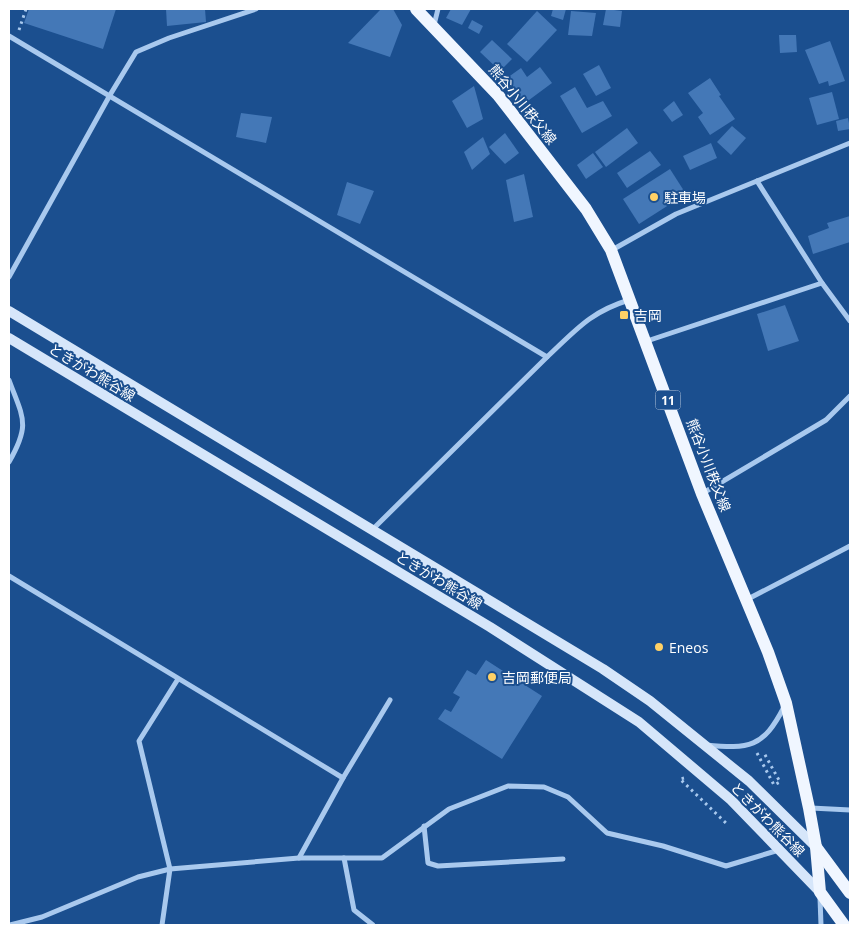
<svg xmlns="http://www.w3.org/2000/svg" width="859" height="934" font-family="'Open Sans','Noto Sans JP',sans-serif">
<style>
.building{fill:#4478b7}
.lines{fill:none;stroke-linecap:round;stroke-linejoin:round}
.path{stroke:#a9c9ee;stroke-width:3;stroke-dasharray:2.5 4;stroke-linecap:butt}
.street{stroke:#a9c9ee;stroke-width:5}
.secondary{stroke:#d6e6fa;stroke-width:10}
.primary{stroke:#f0f6ff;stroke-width:12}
.poi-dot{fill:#ffd166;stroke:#1b4f8f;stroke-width:2}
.labels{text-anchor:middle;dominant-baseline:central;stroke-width:4;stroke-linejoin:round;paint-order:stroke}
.shield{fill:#1b4f8f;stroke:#bbcadd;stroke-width:1}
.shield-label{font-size:12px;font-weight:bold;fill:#fff}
.street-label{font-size:14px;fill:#fff;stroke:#1b4f8f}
.poi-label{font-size:14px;fill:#fff;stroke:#1b4f8f;text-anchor:start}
</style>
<rect width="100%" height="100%" fill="#1b4f8f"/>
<g class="building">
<path d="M29,9H116L103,49L24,23Z"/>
<path d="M166,9H205L206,22L167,26Z"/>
<path d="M381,9H393L402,25L390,57L348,43Z"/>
<path d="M451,9H471L462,25L446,18Z"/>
<path d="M553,9H566L563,20L551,16Z"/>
<path d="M606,9L622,11L620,27L603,25Z"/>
<path d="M537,11L557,30L527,62L507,44Z"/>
<path d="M571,11L596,13L592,36L568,35Z"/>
<path d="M472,20L483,26L479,34L468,28Z"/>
<path d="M779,35H796L797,52L780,53Z"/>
<path d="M492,40L512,59L500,71L480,52Z"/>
<path d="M830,41L845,81L829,86L828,81L819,84L805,50Z"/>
<path d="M599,65L611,88L596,96L583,74Z"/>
<path d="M540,67L552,83L525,103L507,78L521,68L527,77Z"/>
<path d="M710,78L721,95L719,96L735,119L710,135L698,117L703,113L688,93Z"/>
<path d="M474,86L483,119L467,128L452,101Z"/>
<path d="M575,87L587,108L603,101L612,116L582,133L560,96Z"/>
<path d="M832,92L839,119L817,125L809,98Z"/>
<path d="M674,101L683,115L672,122L663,110Z"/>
<path d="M241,113L272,117L266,143L236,137Z"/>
<path d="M848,118L850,129L838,131L836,121Z"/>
<path d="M732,126L746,138L731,155L717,142Z"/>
<path d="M627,128L638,143L606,167L595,152Z"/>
<path d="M505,133L519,153L505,164L489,147Z"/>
<path d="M483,137L490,154L472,170L464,152Z"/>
<path d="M711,143L717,158L690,170L683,156Z"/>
<path d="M650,151L661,165L627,188L617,173Z"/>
<path d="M593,153L603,167L586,179L577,165Z"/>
<path d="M670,169L686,194L639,224L623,199Z"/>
<path d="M524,174L533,217L514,222L506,180Z"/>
<path d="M347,182L374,191L360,224L337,215Z"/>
<path d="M850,216V242L813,254L808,236L829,228L827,223Z"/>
<path d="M785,305L799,341L768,351L757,314Z"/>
<path d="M486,660L542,696L502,759L438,719L445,709L451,712L460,697L453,693L467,670L476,675Z"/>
</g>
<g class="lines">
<g class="path">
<path d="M19,30L26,9"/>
<path d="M757,753L774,785L780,782L764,753"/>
<path d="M684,778L680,779L726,823"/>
</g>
<g class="street">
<path d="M434,25L438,9"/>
<path d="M9,36L547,357L373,529"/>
<path d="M757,181L822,283L850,321"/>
<path d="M612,250L676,214L850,143"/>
<path d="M9,277L110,95L136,52L169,38L256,9"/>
<path d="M647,341L822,283"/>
<path d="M547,357C576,330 590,312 629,300"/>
<path d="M9,380C23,418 31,424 9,462"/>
<path d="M703,493L826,420L850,396"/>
<path d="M9,576L343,778"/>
<path d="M746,600L850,546"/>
<path d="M706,745C749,749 763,748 784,707"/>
<path d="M811,808L850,810"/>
<path d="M424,826L428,863L438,866L563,859"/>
<path d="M299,858L343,778L390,700"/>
<path d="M344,858L354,910L373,925"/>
<path d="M820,898L821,925"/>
<path d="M10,925L42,917L138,877L170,869L299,858H382L449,809L508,786L544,787L568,797L607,833L663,846L726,866L779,850"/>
<path d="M162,925L170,869L139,741L178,679"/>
</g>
<g class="secondary">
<path d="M9,311L603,669L650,701L749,781L816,847"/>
<path d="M9,338L490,627L639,722L731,800L820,892"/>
</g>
<g class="primary">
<path d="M416,9L498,95L586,209L611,250L702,494L768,652L786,703L809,808L816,847L820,892L844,925"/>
<path d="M816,847L850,893"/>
</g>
</g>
<g class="poi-dot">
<circle cx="654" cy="197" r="5"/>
<rect x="619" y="310" width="10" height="10" rx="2.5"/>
<circle cx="659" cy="647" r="5"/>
<circle cx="492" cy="677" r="5"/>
</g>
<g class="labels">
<rect class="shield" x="655.5" y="390.5" width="25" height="19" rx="4"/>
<g class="shield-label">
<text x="668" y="400">11</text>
</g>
<g class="street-label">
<text transform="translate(523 104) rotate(51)">熊谷小川秩父線</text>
<text transform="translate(92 372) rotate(31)">ときがわ熊谷線</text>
<text transform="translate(709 465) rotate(69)">熊谷小川秩父線</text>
<text transform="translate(439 580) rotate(31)">ときがわ熊谷線</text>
<text transform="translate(768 819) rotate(45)">ときがわ熊谷線</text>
</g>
<g class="poi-label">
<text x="664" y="197">駐車場</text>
<text x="634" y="315">吉岡</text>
<text x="669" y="647">Eneos</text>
<text x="502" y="677">吉岡郵便局</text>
</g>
</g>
<rect width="859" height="934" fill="none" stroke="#ffffff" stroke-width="20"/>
</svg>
